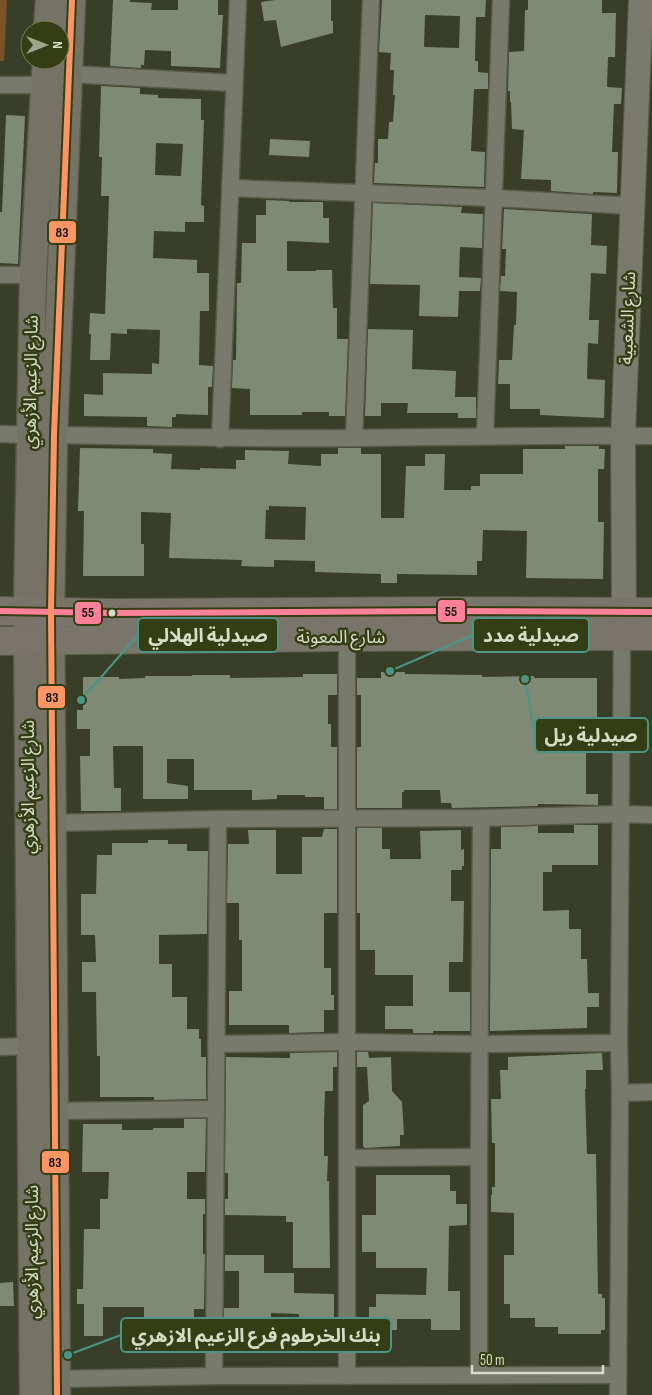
<svg xmlns="http://www.w3.org/2000/svg" width="652" height="1395" font-family="'Sofia Sans Condensed','Noto Sans Arabic',sans-serif">
<style>
.green{fill:#7e5228}
.building{fill:#7e8a74;fill-rule:evenodd}
.lines{fill:none;stroke-linecap:round;stroke-linejoin:round}
.street-casing{stroke:#575b47;stroke-width:19}
.secondary-casing{stroke:#575b47;stroke-width:26}
.primary-casing{stroke:#575b47;stroke-width:29}
.highway-casing{stroke:#575b47;stroke-width:30}
.street{stroke:#787b6c;stroke-width:16}
.secondary{stroke:#7a7a6d;stroke-width:24}
.primary{stroke:#757366;stroke-width:26}
.highway{stroke:#7a756b;stroke-width:28}
.bus-1-casing{stroke:#353d15;stroke-width:10}
.bus-2-casing{stroke:#353d15;stroke-width:10}
.bus-1{stroke:#ff8098;stroke-width:6}
.bus-2{stroke:#fb9564;stroke-width:6}
.bus-dot{fill:#d6dcc6;stroke:#353d15;stroke-width:2}
.labels{text-anchor:middle;dominant-baseline:central;stroke-width:5;stroke-linejoin:round;paint-order:stroke}
.street-label{font-size:18px;fill:#d6dcc6;stroke:#353d15}
.leader{fill:none;stroke:#4b9588;stroke-width:2}
.callout-dot{fill:#4b9588;stroke:#353d15;stroke-width:2}
.callout{fill:#353d15;stroke:#4b9588;stroke-width:2}
.callout-label{font-size:19px;text-anchor:middle;font-weight:bold;fill:#d6dcc6}
.line-badge{stroke:#353d15;stroke-width:2}
.pale-badge-label{font-size:14px;text-anchor:middle;font-weight:bold;fill:#111}
</style>
<rect width="100%" height="100%" fill="#393e28"/>
<path class="green" d="M0,0H7L4,61H0Z"/>
<g class="building">
<path d="M113,0H130V2L152,3L151,10H178V0H218V15H223L220,68L171,66V51L145,50L144,65H141V68L110,66Z"/>
<path d="M275,0H331V21H333V33L281,47L276,20L264,21L261,2Z"/>
<path d="M382,0H486L485,17H476L475,61H478V72L488,73V89H474L471,151L485,152L484,187L374,183L375,163H378V139H388L389,122H393L395,95H393L394,70H390L391,53L379,52ZM425,15L460,16L459,48L424,47Z"/>
<path d="M528,0H602V13H616L615,57H608L607,87L622,88L621,104H614L612,152H618L617,193L593,192V194L551,191V180L521,179L524,130L512,129L511,102H510V91H508L509,52L524,51L525,10H528Z"/>
<path d="M101,86L140,88V94L158,95V98L201,99V120H204L201,205L204,206V222H185V232L154,231L153,258L197,260V273H209V311H200L199,365L213,366L212,387H208V415L176,414V417H172V427L147,426V417L84,416V394L103,395V373L152,374V363L159,364L160,330L127,329V334L111,333L110,360H90L91,334H89L90,313L105,314L109,196H101L102,157H99ZM156,143L183,144L181,176L155,175Z"/>
<path d="M6,115L25,116L18,264L0,263V212H2Z"/>
<path d="M270,139L310,141L309,157L269,155Z"/>
<path d="M266,200L289,201V202H323V218H329V243L287,241V271H316V270H332L333,308H337V339H348L345,416H329V412H302V415H250V389L232,388L233,360H236L237,283H241L242,243H256V215H266Z"/>
<path d="M373,203L462,207L461,213L483,214L482,248L460,247L459,277L481,278L480,291H459L458,317L419,316L420,285L370,284Z"/>
<path d="M504,209L592,214L591,245L607,246L606,274L591,273L589,320H599L598,344L588,343L587,379L605,380L604,418L540,415V409H510V384H498L499,360H512L514,325H516L517,292L500,291L501,276H505L506,249H502Z"/>
<path d="M368,329L413,330L412,369L456,371L455,397H476V418H458V413H407L408,403H381V416H365Z"/>
<path d="M565,446H599V449H605L604,469H598V522H604L603,579L526,578L527,531L483,530L482,561H477V575L397,574V583H381V574L315,572V561L274,560V567L241,566L242,560L169,558L171,513L141,512V544H144V576H83L84,511H78L80,448L153,449V453L172,454L171,469L200,470V468L236,469V460H245V450L289,451L288,464L321,466V454H338V448H361V454H381V518H404L406,466H425V454H445L444,490H471V486H480V474H523V449H565ZM269,506L306,507L305,540L265,539L266,510H269Z"/>
<path d="M381,672H405V674L482,675V677L534,676V678H597V741H586V794H598V805L538,804V806L452,808L451,803H441L440,790H404V792H402V808H357V747H361V695H357V678H381Z"/>
<path d="M303,674H337V695H328V724H331V747H337V809H324V797H305V795H277V799L252,800V790H194V759H167V783L188,786V799H143V746H113L114,788H121V811H81L80,756H90V729H77V710H83V677H119V679L145,678V676H192V675H230V678L303,677Z"/>
<path d="M574,825H598V865H552V872H543V911L569,910V929H581V959H587L588,993H599V1007H587V1028L490,1031L491,849H501V827L538,826V833H574Z"/>
<path d="M357,828H382V849H390V859H421L420,831L461,830V850L464,849V866H462V870H451V901H464L463,962H449V992H470V1031H433V1033H413V1029H385V1006H413V975H375V950H360V913H357Z"/>
<path d="M324,829H337V913H324V968H331V995H334V1010H324V1032L289,1033V1025H229V991H242V940H239V903H227L228,844H249L248,830H276V874H302V837H322Z"/>
<path d="M148,840H168V844H187V851H208L207,934L159,935V964H172V997H187V1029H199V1039H201V1057H206V1099L154,1100V1097H100V1056H97L96,992H82V962H96L95,935H81V894H96L97,855H112V843H148Z"/>
<path d="M337,1052V1067H333V1091H325L324,1121V1156H328L327,1181H329L330,1268H293V1222H286V1216L225,1215V1199H228V1173H225L226,1057L290,1058V1053Z"/>
<path d="M357,1052H368L369,1058L391,1057L392,1091L402,1102L404,1135H400V1146L365,1148L363,1146V1105L369,1101L367,1067H357Z"/>
<path d="M602,1053L603,1070H586V1089H585L587,1154H596L598,1294H602V1298H605V1330H601V1334H558V1327H535V1318H510V1304H504V1255H514V1213L491,1212V1195H492V1187H495V1143H492L491,1099H501L500,1070H508V1057Z"/>
<path d="M184,1119H206L205,1172H187V1199H205V1214H203V1254H205L204,1309H194V1333L158,1332V1320H144V1307H103V1336H84V1304H77V1289H83L84,1229H100V1199H108L109,1172H82L83,1124H122V1130H153V1128H184Z"/>
<path d="M376,1175H450V1191H456V1204H467V1225L449,1226L448,1291H460V1330H431V1319H397V1330H369V1307H376V1294L426,1295L427,1268H376V1252H362V1215H376Z"/>
<path d="M225,1255H264V1273H294V1293L334,1294V1331H299V1314L271,1313V1331H224V1308H239V1271H225Z"/>
<path d="M13,1282L14,1306H0V1283Z"/>
</g>
<g class="lines">
<defs>
<g id="street">
<path d="M69,74L234,83"/>
<path d="M0,85H45"/>
<path d="M230,188L494,198L633,206"/>
<path d="M0,275H33"/>
<path d="M0,434L30,435"/>
<path d="M54,435C154,437 253,439 353,438C453,437 552,435 652,436"/>
<path d="M485,436L501,0"/>
<path d="M354,438L371,0"/>
<path d="M220,439L238,0"/>
<path d="M347,637V1376"/>
<path d="M53,823L218,819L481,818L620,814L652,815"/>
<path d="M216,1044L348,1042L479,1044L619,1043"/>
<path d="M0,1047L30,1046"/>
<path d="M620,1093L652,1092"/>
<path d="M55,1111L216,1109"/>
<path d="M347,1158L479,1157"/>
<path d="M479,1375V1157L481,818"/>
<path d="M214,1376L218,819"/>
<path d="M57,1379L214,1376L618,1375"/>
<path d="M618,1395L620,1093L619,1043L622,636"/>
</g>
<path id="secondary" d="M623,630L624,612L623,436L641,0"/>
<g id="primary">
<path d="M47,30L49,0"/>
<path d="M33,1395L27,611L33,275L46,60"/>
<path d="M57,1395L51,611L54,435L72,0"/>
</g>
<g id="highway">
<path d="M0,611L112,613L448,611L652,612"/>
<path d="M0,641L347,637L652,636"/>
</g>
</defs>
<use href="#street" class="street-casing"/>
<use href="#secondary" class="secondary-casing"/>
<use href="#primary" class="primary-casing"/>
<use href="#highway" class="highway-casing"/>
<use href="#street" class="street"/>
<use href="#secondary" class="secondary"/>
<use href="#primary" class="primary"/>
<use href="#highway" class="highway"/>
<defs>
<path id="bus-1" d="M0,611L112,613L448,611L652,612"/>
<path id="bus-2" d="M57,1395L51,611L54,435L72,0"/>
</defs>
<use href="#bus-1" class="bus-1-casing"/>
<use href="#bus-2" class="bus-2-casing"/>
<use href="#bus-1" class="bus-1"/>
<use href="#bus-2" class="bus-2"/>
</g>
<circle class="bus-dot" cx="112" cy="613" r="4.5"/>
<g class="labels">
<g class="street-label">
<text transform="translate(628 318) rotate(-88)">شارع الشعبية</text>
<text transform="translate(31 382) rotate(-89)">شارع الزعيم الأزهري</text>
<text x="341" y="637">شارع المعونة</text>
<text transform="translate(28 787) rotate(-90)">شارع الزعيم الأزهري</text>
<text transform="translate(32 1252) rotate(-90)">شارع الزعيم الأزهري</text>
</g>
</g>
<path class="leader" d="M81 700L138 635M390 671L473 635M525 679L535 735M68 1355L121 1335"/>
<g class="callout-dot">
<circle cx="81" cy="700" r="5"/>
<circle cx="390" cy="671" r="5"/>
<circle cx="525" cy="679" r="5"/>
<circle cx="68" cy="1355" r="5"/>
</g>
<g class="callout">
<rect x="138" y="618" width="140" height="34" rx="5"/>
<rect x="473" y="618" width="116" height="34" rx="5"/>
<rect x="535" y="718" width="113" height="34" rx="5"/>
<rect x="121" y="1318" width="270" height="34" rx="5"/>
</g>
<g class="callout-label">
<text x="208" y="642">صيدلية الهلالي</text>
<text x="531" y="642">صيدلية مدد</text>
<text x="591" y="742">صيدلية ريل</text>
<text x="256" y="1342">بنك الخرطوم فرع الزعيم الازهري</text>
</g>
<g class="line-badge">
<rect x="48" y="220" width="29" height="24" rx="5" fill="#fb9564"/>
<rect x="437" y="599" width="29" height="24" rx="5" fill="#ff8098"/>
<rect x="74" y="601" width="28" height="24" rx="5" fill="#ff8098"/>
<rect x="37" y="685" width="29" height="24" rx="5" fill="#fb9564"/>
<rect x="41" y="1150" width="29" height="24" rx="5" fill="#fb9564"/>
</g>
<g class="pale-badge-label">
<text x="62" y="237">83</text>
<text x="451" y="616">55</text>
<text x="88" y="617">55</text>
<text x="52" y="702">83</text>
<text x="55" y="1167">83</text>
</g>
<g transform="translate(45 45) rotate(90)"><circle r="24" fill="#353d15" stroke="#757d5c"/>
<path d="M0-4L9 19L0 12L-9 19Z" fill="#9fa58f"/>
<text y="-8" font-size="14" font-weight="bold" text-anchor="middle" fill="#d6dcc6">N</text>
</g>
<path d="M472 1365v8h131v-8" fill="none" stroke="#d6dcc6" stroke-width="2.5"/>
<text x="480" y="1365" font-size="15" fill="#d6dcc6" stroke="#353d15" stroke-width="4" paint-order="stroke">50 m</text>
</svg>
